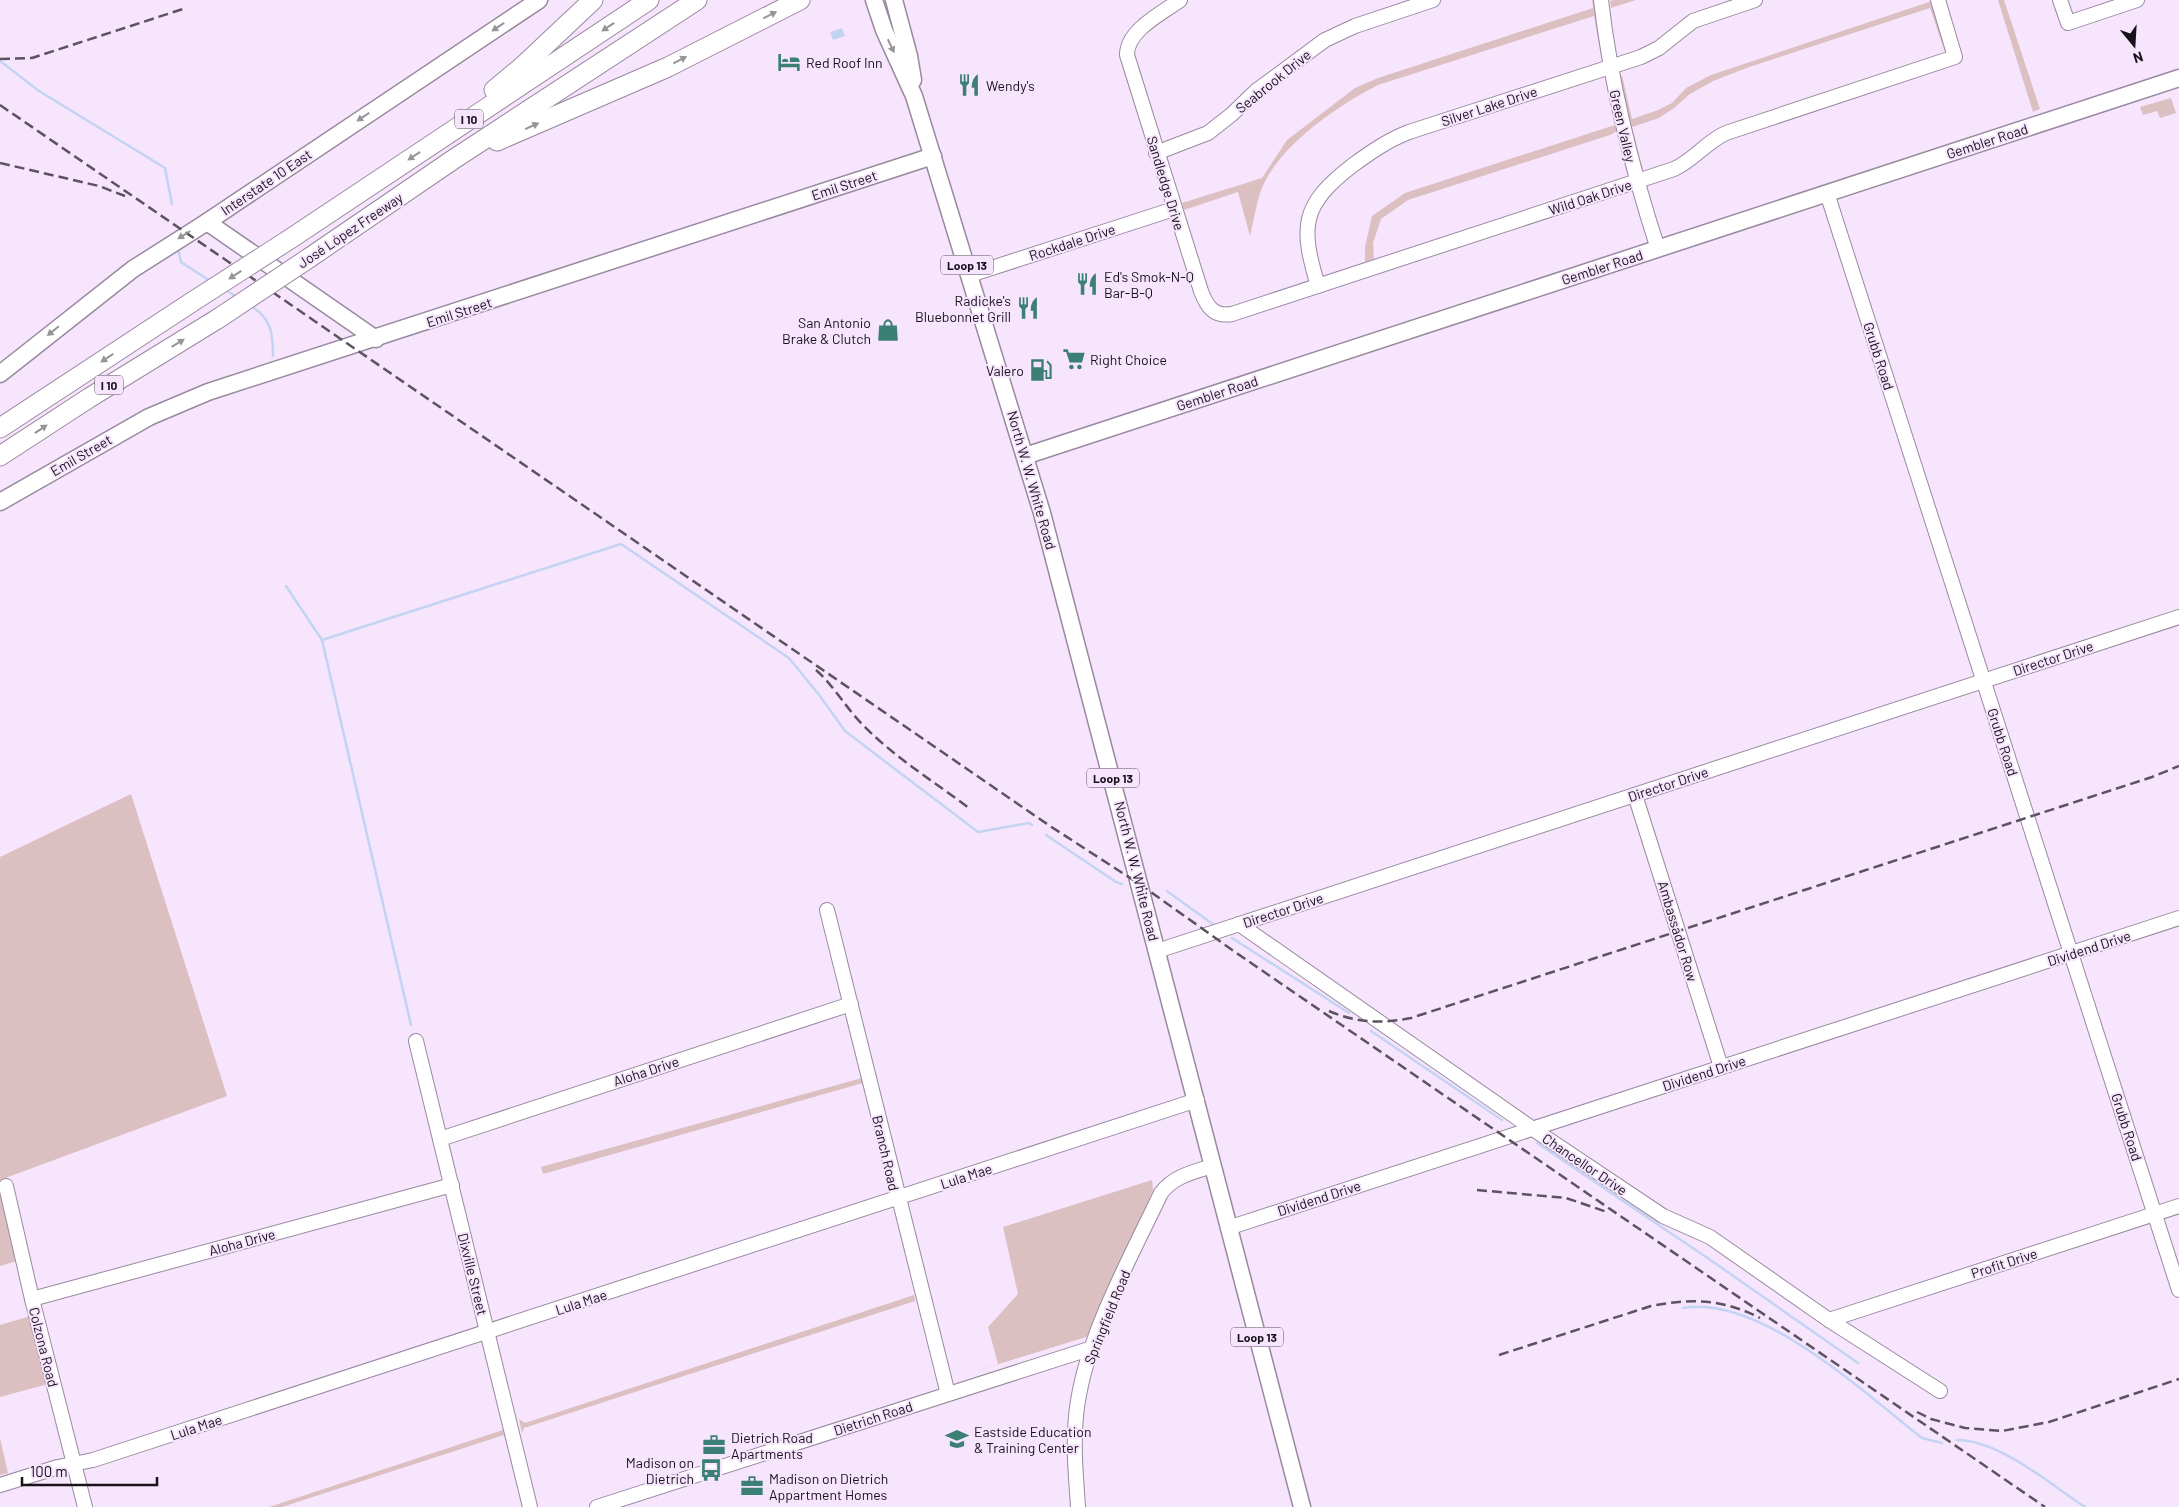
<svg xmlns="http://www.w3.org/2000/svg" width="2179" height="1507" font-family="Barlow,sans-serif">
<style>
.green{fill:#dcbfc1}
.water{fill:#c3d4f2}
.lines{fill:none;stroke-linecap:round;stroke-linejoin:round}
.stream{stroke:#c3d4f2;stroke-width:2.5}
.minor-casing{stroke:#99899f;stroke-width:16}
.major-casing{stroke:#99899f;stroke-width:19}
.highway-casing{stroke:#99899f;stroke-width:21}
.minor{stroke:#fff;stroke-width:14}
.major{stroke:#fff;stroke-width:16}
.highway{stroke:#fff;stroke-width:19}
.rail{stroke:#5d5360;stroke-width:2.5;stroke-dasharray:10 5;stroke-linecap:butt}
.highway-bridge-casing{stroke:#99899f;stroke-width:21;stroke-linecap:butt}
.highway-bridge{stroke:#fff;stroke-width:19}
.oneway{fill:#979498}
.labels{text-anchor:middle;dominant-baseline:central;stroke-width:4;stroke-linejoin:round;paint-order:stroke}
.shield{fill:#f6e5fd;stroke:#5b515e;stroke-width:1}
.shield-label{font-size:12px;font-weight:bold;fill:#18121a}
.poi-label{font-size:14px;fill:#18121a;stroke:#f6e5fd;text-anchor:start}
.street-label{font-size:14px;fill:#18121a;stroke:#f6e5fd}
</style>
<rect width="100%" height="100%" fill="#f6e5fd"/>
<g class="green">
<path d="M1592,0H1597L1601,56L1594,16L1378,85C1337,106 1280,145 1262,188C1256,203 1254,221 1250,236L1238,192L1184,210L1182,203L1262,178L1287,140L1355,88L1378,78L1593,8Z"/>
<path d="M1614,0H1636L1611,8L1610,1Z"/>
<path d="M1998,0H2004L2040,109L2033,112Z"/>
<path d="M1932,1L1947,47L1945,52L1930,8L1749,67L1713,81L1690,94L1674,108L1659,118L1632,127L1643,170L1640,167L1620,79L1622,75L1632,119L1658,110L1672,103L1686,88L1711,75Z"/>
<path d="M2171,98L2176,113L2160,118L2157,111L2143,115L2140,107Z"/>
<path d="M1615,125L1617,131L1610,135L1408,200L1381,219L1373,243L1374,259L1365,262V247L1372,216L1405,193Z"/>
<path d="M131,794L227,1096L0,1180V857Z"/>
<path d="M862,1078L863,1083L543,1174L541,1167Z"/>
<path d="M1152,1180L1153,1190L1092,1328L1086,1337L954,1378L998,1364L988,1327L1018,1294L1003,1227Z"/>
<path d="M0,1193L17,1261L0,1266Z"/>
<path d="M914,1295L915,1301L524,1428L522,1433L519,1419L525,1423Z"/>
<path d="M31,1316L48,1384L0,1397V1325Z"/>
<path d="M503,1430L504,1435L282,1507H269Z"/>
<path d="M0,1438L8,1473L0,1475Z"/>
</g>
<path class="water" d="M842,28L845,36L833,40L830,32Z"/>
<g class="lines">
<g class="stream">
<path d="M0,61L39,91L165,168L172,204"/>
<path d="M179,252L181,262L210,281"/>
<path d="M226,290L238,298"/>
<path d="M251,306C272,319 273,334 273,356"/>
<path d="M286,586L322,640L411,1025"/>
<path d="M322,640L621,544L789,658L820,696L845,731L978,832L1029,823L1032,825"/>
<path d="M1046,835L1116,882L1122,884"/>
<path d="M1167,891L1214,925"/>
<path d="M1232,938L1349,1013"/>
<path d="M1371,1031L1502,1120"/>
<path d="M1537,1143L1709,1259L1858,1363"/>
<path d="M1683,1308C1761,1295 1864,1393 1922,1438L1942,1443"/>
<path d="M1957,1440C1999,1440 2050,1484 2085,1507"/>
</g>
<defs>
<g id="minor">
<path d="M1180,0C1161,14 1127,30 1127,55L1201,291C1207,307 1214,317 1232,314L1674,169C1694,160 1706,142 1726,133L1955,57L1938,0"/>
<path d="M1601,0C1611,87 1631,166 1658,249"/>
<path d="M2060,0L2068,23L2137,0"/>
<path d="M1156,153L1208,133L1231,115L1256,91L1325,40L1355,26L1433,0"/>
<path d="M1827,193L2179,1290"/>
<path d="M970,275L1174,209"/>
<path d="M1318,286C1300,226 1301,205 1353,165C1371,152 1388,140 1409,132L1641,57L1659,48L1693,21L1755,0"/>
<path d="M1635,795L1721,1067"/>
<path d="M827,910L948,1394"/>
<path d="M1239,924L1533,1129L1663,1216L1710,1237L1829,1320L1940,1391"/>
<path d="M1157,951L2179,617"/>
<path d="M416,1041L530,1507"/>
<path d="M440,1139L851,1004"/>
<path d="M6,1186L32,1299L85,1507"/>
<path d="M1228,1228L2179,918"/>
<path d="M32,1299L452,1185"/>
<path d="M1829,1320L2179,1206"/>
<path d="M0,1485L58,1467L93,1460L1197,1100"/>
<path d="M597,1507L1092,1348"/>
<path d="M1078,1507C1076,1476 1073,1447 1076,1416C1083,1342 1129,1261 1161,1193C1174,1176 1193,1172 1213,1166"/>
</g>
<g id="major">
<path d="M874,0L884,30L914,96L1042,513L1302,1507"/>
<path d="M894,0L909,56L913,80"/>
<path d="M207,222L376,339"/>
<path d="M0,374L133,269L207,222L539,0"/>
<path d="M1025,456L2179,78"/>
<path d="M0,502L149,417L208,392L933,156"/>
</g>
<g id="highway">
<path d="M494,90L524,65L593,0"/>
<path d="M497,141L668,67L800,0"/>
<path d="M290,239L649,0"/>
<path d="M309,258L454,159L697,0"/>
<path d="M0,428L192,302"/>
<path d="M0,456L89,398L219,318"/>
</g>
</defs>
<use href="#minor" class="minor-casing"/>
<use href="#major" class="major-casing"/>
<use href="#highway" class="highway-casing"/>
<use href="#minor" class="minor"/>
<use href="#major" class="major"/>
<use href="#highway" class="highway"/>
<g class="rail">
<path d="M0,59L32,58L186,8"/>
<path d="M0,105L1050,826L1141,885L1235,952L2045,1507"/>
<path d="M0,163L99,186L125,196"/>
<path d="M816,670C834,686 846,708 863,725C894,757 933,781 969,808"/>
<path d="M1329,1011C1357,1023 1382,1024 1411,1018L2152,777L2179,766"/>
<path d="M1477,1190L1566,1198L1607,1212"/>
<path d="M1499,1355L1651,1306C1692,1298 1723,1299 1760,1318"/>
<path d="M1917,1412L1931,1419L1965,1428L2002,1431L2049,1422L2179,1379"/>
</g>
<defs>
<g id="highway-bridge">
<path d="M192,302L290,239"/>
<path d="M219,318L309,258"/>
</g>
</defs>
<use href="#highway-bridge" class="highway-bridge-casing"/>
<use href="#highway-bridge" class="highway-bridge"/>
</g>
<defs><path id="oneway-solid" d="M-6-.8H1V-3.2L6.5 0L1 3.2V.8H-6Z" transform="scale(1.25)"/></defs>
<g class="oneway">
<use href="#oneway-solid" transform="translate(770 15) rotate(-27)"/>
<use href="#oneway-solid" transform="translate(498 27) rotate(146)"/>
<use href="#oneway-solid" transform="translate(608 27) rotate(146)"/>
<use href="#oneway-solid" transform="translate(891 46) rotate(65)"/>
<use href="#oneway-solid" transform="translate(680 60) rotate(-27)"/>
<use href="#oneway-solid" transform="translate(363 117) rotate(146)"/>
<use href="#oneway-solid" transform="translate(532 126) rotate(-24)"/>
<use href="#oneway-solid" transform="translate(414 156) rotate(146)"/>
<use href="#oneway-solid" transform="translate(184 235) rotate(148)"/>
<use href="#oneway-solid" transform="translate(235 275) rotate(147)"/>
<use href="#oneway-solid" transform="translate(53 331) rotate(141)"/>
<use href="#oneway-solid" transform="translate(178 343) rotate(-31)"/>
<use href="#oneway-solid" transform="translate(107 358) rotate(147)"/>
<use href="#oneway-solid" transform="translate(41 429) rotate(-34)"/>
</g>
<defs>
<symbol id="hotel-bare" viewBox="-9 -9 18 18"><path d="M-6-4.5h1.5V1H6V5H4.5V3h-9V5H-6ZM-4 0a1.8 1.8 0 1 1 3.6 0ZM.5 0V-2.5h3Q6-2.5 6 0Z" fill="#3c8075" stroke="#f6e5fd" stroke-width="2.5" paint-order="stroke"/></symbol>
<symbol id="restaurant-bare" viewBox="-9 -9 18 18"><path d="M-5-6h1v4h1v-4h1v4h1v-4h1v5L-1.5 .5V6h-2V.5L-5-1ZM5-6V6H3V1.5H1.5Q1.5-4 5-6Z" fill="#3c8075" stroke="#f6e5fd" stroke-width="2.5" paint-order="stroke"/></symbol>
<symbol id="shop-bare" viewBox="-9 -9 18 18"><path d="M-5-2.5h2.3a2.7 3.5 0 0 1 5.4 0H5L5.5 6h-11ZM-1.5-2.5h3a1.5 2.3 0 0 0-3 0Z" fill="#3c8075" stroke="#f6e5fd" stroke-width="2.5" paint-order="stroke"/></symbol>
<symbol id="supermarket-bare" viewBox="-9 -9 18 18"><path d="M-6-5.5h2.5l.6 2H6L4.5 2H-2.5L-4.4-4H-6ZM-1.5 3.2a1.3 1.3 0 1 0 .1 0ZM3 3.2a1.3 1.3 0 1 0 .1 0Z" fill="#3c8075" stroke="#f6e5fd" stroke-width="2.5" paint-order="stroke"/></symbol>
<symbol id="fuel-bare" viewBox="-9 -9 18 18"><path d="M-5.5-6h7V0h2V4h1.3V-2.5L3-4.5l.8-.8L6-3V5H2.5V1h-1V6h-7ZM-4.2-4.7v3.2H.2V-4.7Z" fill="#3c8075" stroke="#f6e5fd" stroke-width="2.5" paint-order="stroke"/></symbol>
<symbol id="university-bare" viewBox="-9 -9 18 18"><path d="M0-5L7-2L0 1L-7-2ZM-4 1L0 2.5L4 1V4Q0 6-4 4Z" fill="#3c8075" stroke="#f6e5fd" stroke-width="2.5" paint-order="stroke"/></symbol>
<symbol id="office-bare" viewBox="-9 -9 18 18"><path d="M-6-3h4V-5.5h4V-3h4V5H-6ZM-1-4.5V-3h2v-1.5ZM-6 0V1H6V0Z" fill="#3c8075" stroke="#f6e5fd" stroke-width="2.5" paint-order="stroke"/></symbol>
<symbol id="bus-bare" viewBox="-9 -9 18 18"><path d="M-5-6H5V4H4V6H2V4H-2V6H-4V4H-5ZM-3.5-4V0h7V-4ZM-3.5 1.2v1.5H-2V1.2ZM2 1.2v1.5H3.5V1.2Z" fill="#3c8075" stroke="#f6e5fd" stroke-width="2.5" paint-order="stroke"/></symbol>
</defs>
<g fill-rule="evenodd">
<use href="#hotel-bare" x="773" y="46" width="32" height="32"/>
<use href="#restaurant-bare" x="953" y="69" width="32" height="32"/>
<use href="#restaurant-bare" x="1071" y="268" width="32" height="32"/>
<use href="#restaurant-bare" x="1012" y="292" width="32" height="32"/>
<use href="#shop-bare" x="872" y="314" width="32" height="32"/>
<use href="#supermarket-bare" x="1058" y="343" width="32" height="32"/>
<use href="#fuel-bare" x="1025" y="354" width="32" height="32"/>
<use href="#university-bare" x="941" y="1423" width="32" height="32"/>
<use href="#office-bare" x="698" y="1429" width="32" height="32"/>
<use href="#bus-bare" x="695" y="1454" width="32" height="32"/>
<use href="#office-bare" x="736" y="1470" width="32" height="32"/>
</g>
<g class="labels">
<g class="shield">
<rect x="455" y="109.5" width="28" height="19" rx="4"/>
<rect x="941" y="255.5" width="52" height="19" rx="4"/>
<rect x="95" y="375.5" width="28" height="19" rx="4"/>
<rect x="1087" y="768.5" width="52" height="19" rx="4"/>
<rect x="1231" y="1327.5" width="52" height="19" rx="4"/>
</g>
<g class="shield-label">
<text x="469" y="119">I 10</text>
<text x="967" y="265">Loop 13</text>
<text x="109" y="385">I 10</text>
<text x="1113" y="778">Loop 13</text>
<text x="1257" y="1337">Loop 13</text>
</g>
<g class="poi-label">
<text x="806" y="62">Red Roof Inn</text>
<text x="986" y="85">Wendy's</text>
<text x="1104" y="276">Ed's Smok-N-Q<tspan x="1104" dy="16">Bar-B-Q</tspan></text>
<text x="1011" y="300" text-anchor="end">Radicke's<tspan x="1011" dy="16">Bluebonnet Grill</tspan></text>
<text x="871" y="322" text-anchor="end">San Antonio<tspan x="871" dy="16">Brake &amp; Clutch</tspan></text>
<text x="1090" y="359">Right Choice</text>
<text x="1024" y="370" text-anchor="end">Valero</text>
<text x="974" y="1431">Eastside Education<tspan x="974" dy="16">&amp; Training Center</tspan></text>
<text x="731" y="1437">Dietrich Road<tspan x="731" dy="16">Apartments</tspan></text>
<text x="694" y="1462" text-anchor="end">Madison on<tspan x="694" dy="16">Dietrich</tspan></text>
<text x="769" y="1478">Madison on Dietrich<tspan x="769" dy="16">Appartment Homes</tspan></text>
</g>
<g class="street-label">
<text transform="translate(1273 81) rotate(-39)">Seabrook Drive</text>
<text transform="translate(1489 106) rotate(-18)">Silver Lake Drive</text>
<text transform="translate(1623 126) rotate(77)">Green Valley</text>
<text transform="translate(1987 141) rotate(-18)">Gembler Road</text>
<text transform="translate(266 182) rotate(-34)">Interstate 10 East</text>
<text transform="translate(1166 183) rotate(73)">Sandledge Drive</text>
<text transform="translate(844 185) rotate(-18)">Emil Street</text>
<text transform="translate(1590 197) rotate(-18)">Wild Oak Drive</text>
<text transform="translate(350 230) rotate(-34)">José López Freeway</text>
<text transform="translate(1072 242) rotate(-18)">Rockdale Drive</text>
<text transform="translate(1602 267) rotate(-18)">Gembler Road</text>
<text transform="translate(459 312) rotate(-18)">Emil Street</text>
<text transform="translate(1879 356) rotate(72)">Grubb Road</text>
<text transform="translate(1217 393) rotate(-18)">Gembler Road</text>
<text transform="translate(81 455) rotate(-30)">Emil Street</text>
<text transform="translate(1032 480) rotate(74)">North W. W. White Road</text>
<text transform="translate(2053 658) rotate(-18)">Director Drive</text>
<text transform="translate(2003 742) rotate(72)">Grubb Road</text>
<text transform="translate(1668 784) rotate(-18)">Director Drive</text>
<text transform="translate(1137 871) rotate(76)">North W. W. White Road</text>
<text transform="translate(1283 910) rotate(-18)">Director Drive</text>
<text transform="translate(1678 931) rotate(73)">Ambassador Row</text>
<text transform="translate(2089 948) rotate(-18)">Dividend Drive</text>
<text transform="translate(646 1071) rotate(-18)">Aloha Drive</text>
<text transform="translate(1704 1073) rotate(-18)">Dividend Drive</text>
<text transform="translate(2127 1127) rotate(72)">Grubb Road</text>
<text transform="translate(886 1153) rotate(77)">Branch Road</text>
<text transform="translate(1585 1164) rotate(34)">Chancellor Drive</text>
<text transform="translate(966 1176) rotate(-18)">Lula Mae</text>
<text transform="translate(1319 1198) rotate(-18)">Dividend Drive</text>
<text transform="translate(242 1242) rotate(-15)">Aloha Drive</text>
<text transform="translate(2004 1263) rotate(-18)">Profit Drive</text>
<text transform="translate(473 1274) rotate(76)">Dixville Street</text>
<text transform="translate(581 1302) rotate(-18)">Lula Mae</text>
<text transform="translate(1107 1317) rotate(-68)">Springfield Road</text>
<text transform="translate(44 1347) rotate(76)">Colzona Road</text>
<text transform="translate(873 1418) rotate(-18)">Dietrich Road</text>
<text transform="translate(196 1427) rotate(-18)">Lula Mae</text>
</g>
</g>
<g transform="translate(2134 45) rotate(162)" stroke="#f6e5fd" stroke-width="4" paint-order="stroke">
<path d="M0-4L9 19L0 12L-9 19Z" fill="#18121a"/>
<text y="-8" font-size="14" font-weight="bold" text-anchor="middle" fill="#18121a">N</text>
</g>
<path d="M22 1477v8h135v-8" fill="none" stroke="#18121a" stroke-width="2.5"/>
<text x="30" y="1477" font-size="15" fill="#18121a" stroke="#f6e5fd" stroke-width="4" paint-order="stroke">100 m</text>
</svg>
